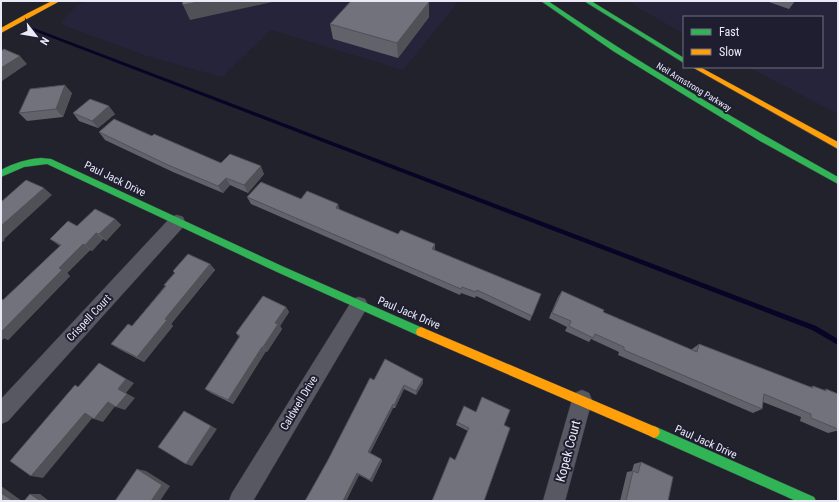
<svg xmlns="http://www.w3.org/2000/svg" width="839" height="502" font-family="'Roboto Condensed',sans-serif">
<style>
.built{fill:#25243a}
.lines{fill:none;stroke-linecap:round;stroke-linejoin:round}
.stream{fill:#090326;fill-rule:evenodd}
.street-casing{stroke:#3f3f47;stroke-width:1}
.fast-casing{stroke:#3f3f47;stroke-width:1}
.slow-casing{stroke:#3f3f47;stroke-width:1}
.street{fill:#585863;fill-rule:evenodd}
.fast{fill:#30b455;fill-rule:evenodd}
.slow{fill:#ff9f0a;fill-rule:evenodd}
.wall{fill:#62626b}
.shaded-wall{fill:#505057}
.building{fill:#72727c;stroke:#505057}
.labels{text-anchor:middle;dominant-baseline:central;stroke-width:4;stroke-linejoin:round;paint-order:stroke}
.far-street-label{font-size:9px;fill:#e9eaf6;stroke:#1e1e30}
.street-label{font-size:11px;fill:#e9eaf6;stroke:#1e1e30}
.near-street-label{font-size:13px;fill:#e9eaf6;stroke:#1e1e30}
</style>
<rect width="100%" height="100%" fill="#22222c"/>
<g class="built">
<path d="M87,1H459L403,70L271,30L222,77L147,56L60,24L77,5Z"/>
<path d="M627,1H838V114L748,67H822V17H684V34Z"/>
</g>
<g class="lines">
<path class="stream" d="M29,27H31L816,326L838,339V345L812,330L29,29Z"/>
<defs>
<g id="street">
<path d="M177,215L183,217L185,222L183,227L8,421L1,424V399L171,217Z"/>
<path d="M359,297L365,299L368,305L365,311L253,501H229L232,493L353,299Z"/>
<path d="M582,390L589,393L592,400L565,501H543L572,400L575,393Z"/>
</g>
<g id="fast">
<path d="M541,1H548C642,65 739,122 838,177V184L760,141L686,96L613,51Z"/>
<path d="M584,1H591L684,58V63Z"/>
<path d="M41,158L51,159L284,267L425,329L426,332L425,335L421,337L417,335L277,272L47,164L24,167L1,177V170C14,163 27,159 41,158Z"/>
<path d="M654,426L814,497L816,501H796L650,436L648,432L650,428Z"/>
</g>
<g id="slow">
<path d="M52,1H60L1,33V28L28,13Z"/>
<path d="M692,67H700L838,142V149Z"/>
<path d="M421,327L658,428L660,432L658,436L654,438L650,436L417,335L416,332L417,329Z"/>
</g>
</defs>
<use href="#street" class="street-casing"/>
<use href="#fast" class="fast-casing"/>
<use href="#slow" class="slow-casing"/>
<use href="#street" class="street"/>
<use href="#fast" class="fast"/>
<use href="#slow" class="slow"/>
</g>
<g class="wall">
<path d="M766,1H795L789,9Z"/>
<path d="M429,17L398,58L333,39L330,24Z"/>
<path d="M72,93L63,117L27,121L19,113Z"/>
<path d="M73,113L115,114L98,128L79,121Z"/>
<path d="M99,132L152,136L221,163L264,174L248,193L230,185L223,193L173,172L105,140Z"/>
<path d="M247,197L301,199L340,210L435,250L532,316L530,321L476,296L475,298L461,293L460,295L251,204Z"/>
<path d="M115,219L121,225L106,241L103,239L92,251L90,250L67,273L70,276L8,340L4,338L1,341V298L3,300L60,246L50,239L77,226Z"/>
<path d="M210,264L215,270L171,324L173,326L144,362L119,349L111,344L132,326L165,286L164,285L174,273L173,271Z"/>
<path d="M562,291L603,312L691,350L692,349L699,344L810,387L813,386L824,390L826,389L838,394V431H836L828,433L800,421L801,417L763,402L762,409L753,413L618,355L619,352L591,339L589,342L565,331L567,327L549,318L558,297Z"/>
<path d="M286,307L289,312L280,326L282,329L267,352L266,351L233,404L211,393L205,389L239,337L236,333Z"/>
<path d="M374,380L423,383L416,395L404,389L395,408H393L370,453L381,459L382,461L372,482L359,475L346,501Z"/>
<path d="M510,410L455,460L468,431L456,425L457,422L476,412Z"/>
<path d="M641,462L668,501H620L627,472L632,471L634,464Z"/>
</g>
<g class="shaded-wall">
<path d="M203,1H277L190,20L183,5Z"/>
<path d="M429,2V17L398,58L397,43Z"/>
<path d="M20,56L27,64L2,81L1,79V68Z"/>
<path d="M65,85L72,93L63,117L56,109Z"/>
<path d="M109,106L115,114L98,128L92,121Z"/>
<path d="M261,166L264,174L248,193L244,185Z"/>
<path d="M226,178L230,185L223,193L218,186Z"/>
<path d="M44,188L52,195L4,239L5,240L1,243V226Z"/>
<path d="M338,204L340,211L336,208Z"/>
<path d="M115,219L121,225L106,241L99,234Z"/>
<path d="M96,233L103,239L92,251L85,245Z"/>
<path d="M83,244L90,250L67,273L70,276L8,340L4,338L1,341V332L59,268Z"/>
<path d="M435,244V250L432,249Z"/>
<path d="M210,264L215,270L171,324L173,326L144,362L137,357L165,319Z"/>
<path d="M286,307L289,312L280,326L282,329L267,352L263,347L275,323Z"/>
<path d="M262,347L266,351L233,404L228,400Z"/>
<path d="M107,368L134,383L126,393L135,398L125,410L116,407L118,389Z"/>
<path d="M423,379V383L416,395V391Z"/>
<path d="M404,385V389L395,408L394,405Z"/>
<path d="M108,402L116,405L103,422L94,419Z"/>
<path d="M393,404V408L369,455L368,452Z"/>
<path d="M85,413L94,416L43,478L31,476Z"/>
<path d="M190,414L217,429L192,466L186,464Z"/>
<path d="M381,459L382,461L372,482L370,480Z"/>
<path d="M137,469L146,471L170,486L160,501H151Z"/>
<path d="M357,473L359,475L346,501H343Z"/>
<path d="M1,486L22,501H13L1,493Z"/>
<path d="M30,494H40L49,501H41Z"/>
</g>
<g class="building">
<path d="M182,1H203L183,5Z"/>
<path d="M351,1H426L429,2L397,43L330,24Z"/>
<path d="M4,49L20,56L1,68V51Z"/>
<path d="M65,85L56,109L19,113L30,89Z"/>
<path d="M90,99L109,106L92,121L73,113Z"/>
<path d="M114,119L152,136L154,134L221,163L230,154L261,166L244,185L226,178L218,186L168,165L99,132Z"/>
<path d="M26,180L44,188L1,226V202Z"/>
<path d="M261,182L301,199L307,191L338,204L336,208L398,234L401,230L435,244L432,249L541,294L532,316L477,290L476,292L462,287L461,289L247,197Z"/>
<path d="M95,209L115,219L99,234L96,233L85,245L83,244L59,268L62,270L1,332V298L3,300L61,245L50,239L68,221L77,226Z"/>
<path d="M188,254L210,264L165,319L167,320L137,357L111,344L128,324L132,326L166,286L164,285L175,273L173,271Z"/>
<path d="M562,291L604,310L603,312L697,352L699,344L813,388V386L826,391V389L838,394V429L811,418V414L764,394L762,409L624,350V347L595,334L593,338L569,326L571,321L552,313Z"/>
<path d="M263,296L286,307L275,323L278,324L263,347H262L228,400L205,389L240,336L236,333Z"/>
<path d="M385,359L423,379L416,391L404,385L394,405L393,404L368,452L381,459L370,480L357,473L343,501H305L328,460L370,378L374,380Z"/>
<path d="M99,363L126,379L118,389L127,394L116,407L108,402L94,419L85,413L31,476L10,461L75,385L78,387Z"/>
<path d="M482,397L510,410L504,425L510,428L484,501H432L450,457L455,460L469,428L457,422L464,406L476,412Z"/>
<path d="M184,411L211,426L186,464L158,447Z"/>
<path d="M641,462L673,477L668,501H626L633,471L638,473Z"/>
<path d="M137,469L162,485L151,501H115Z"/>
<path d="M1,493L13,501H1Z"/>
<path d="M30,494L41,501H24Z"/>
</g>
<g class="labels">
<g class="far-street-label">
<text transform="translate(694 87) rotate(31)">Neil Armstrong Parkway</text>
</g>
<g class="street-label">
<text transform="translate(115 179) rotate(26)">Paul Jack Drive</text>
<text transform="translate(409 313) rotate(23)">Paul Jack Drive</text>
<text transform="translate(89 318) rotate(-47)">Crispell Court</text>
<text transform="translate(299 403) rotate(-59)">Caldwell Drive</text>
<text transform="translate(706 442) rotate(24)">Paul Jack Drive</text>
</g>
<g class="near-street-label">
<text transform="translate(568 451) rotate(-75)">Kopek Court</text>
</g>
</g>
<rect width="839" height="502" fill="none" stroke="#e9eaf6" stroke-width="4"/>
<rect x="683" y="16" width="140" height="52" fill="#1e1e30" stroke="#6f707f"/>
<rect x="691" y="29" width="20" height="6" fill="#30b455" stroke="#6f707f"/>
<text x="719" y="36" font-size="12" fill="#e9eaf6">Fast</text>
<rect x="691" y="49" width="20" height="6" fill="#ff9f0a" stroke="#6f707f"/>
<text x="719" y="56" font-size="12" fill="#e9eaf6">Slow</text>
<g transform="translate(36 36) rotate(121)" stroke="#1e1e30" stroke-width="3" paint-order="stroke">
<path d="M0-3L7 15L0 10L-7 15Z" fill="#e9eaf6"/>
<text y="-6" font-size="11" font-weight="bold" text-anchor="middle" fill="#e9eaf6">N</text>
</g>
</svg>
